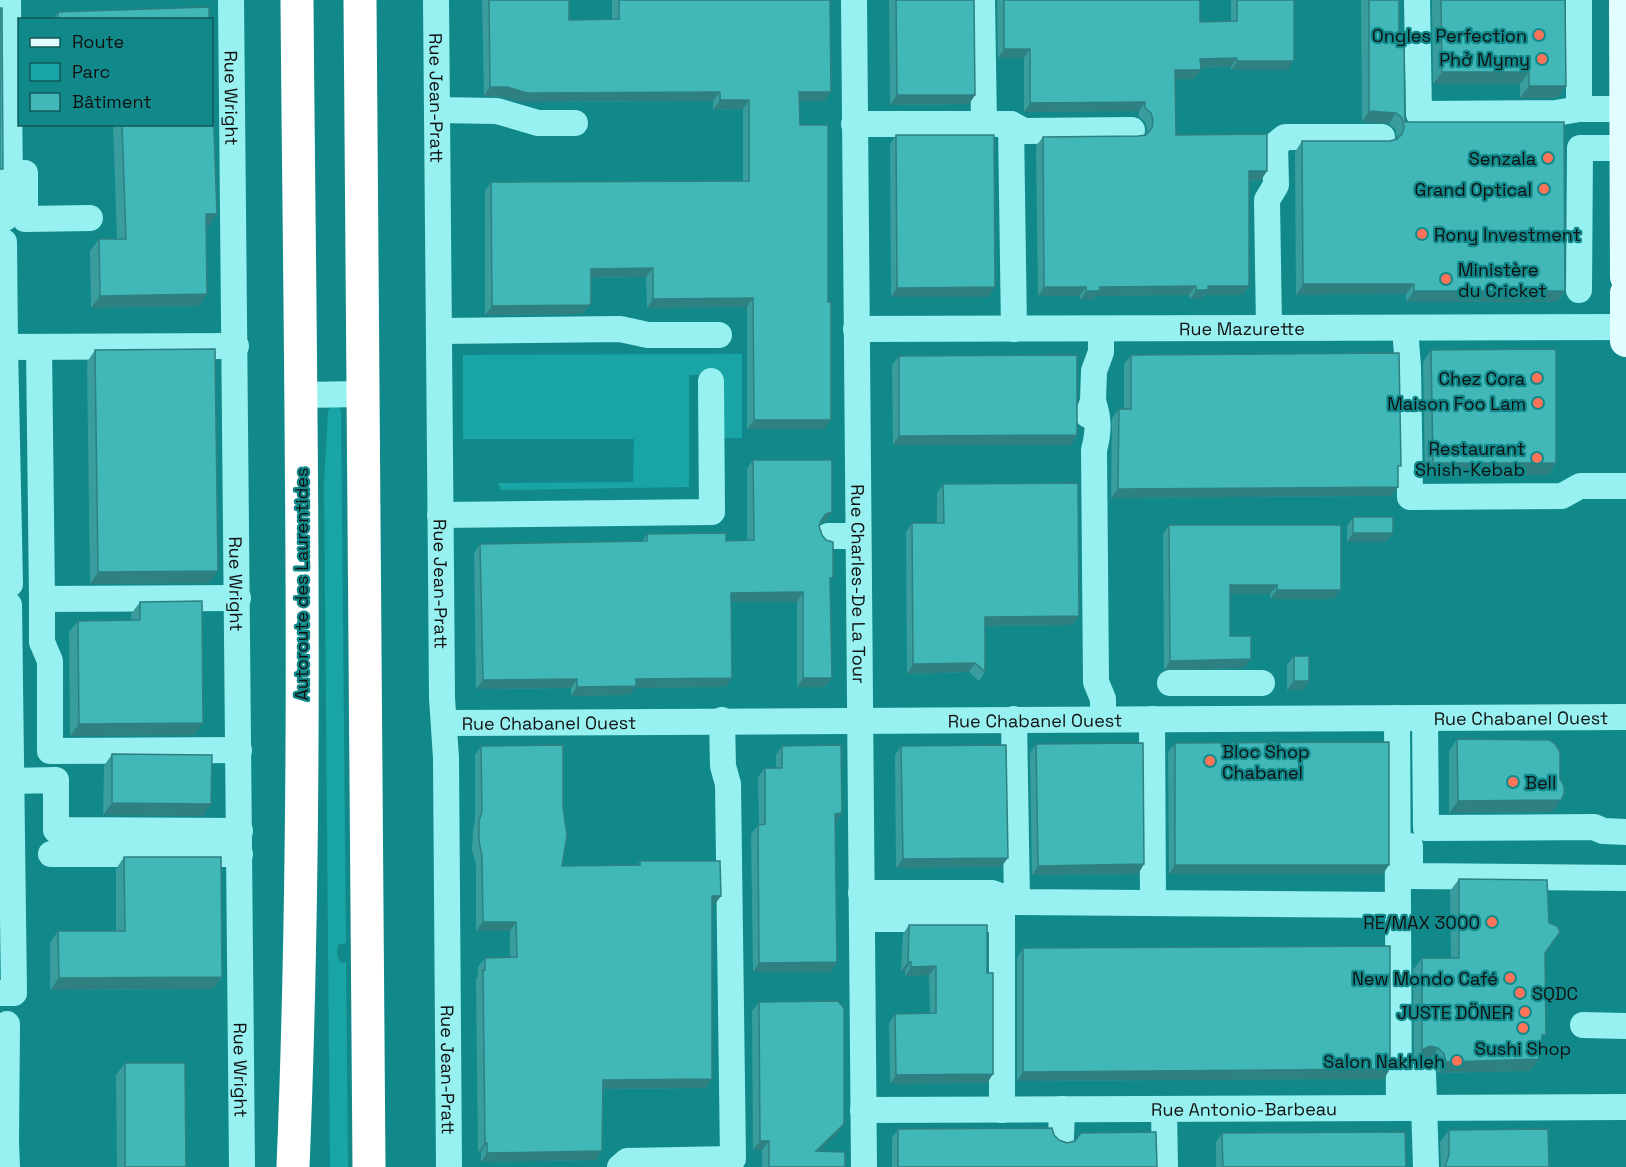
<svg xmlns="http://www.w3.org/2000/svg" width="1626" height="1167" font-family="'Space Grotesk',sans-serif">
<style>
.green{fill:#19a5a5}
.lines{fill:none;stroke-linecap:round;stroke-linejoin:round}
.minor{stroke:#98f1f1;stroke-width:26}
.major{stroke:#e2fdff;stroke-width:32}
.highway{stroke:#fff;stroke-width:33}
.wall{fill:#399d9e}
.shaded-wall{fill:#2e8081}
.building{fill:#42b7b8;stroke:#2e8081;stroke-width:1.5}
.poi-dot{fill:#ff7458;stroke:#11898b;stroke-width:2}
.labels{text-anchor:middle;dominant-baseline:central;stroke-width:4.5;stroke-linejoin:round;paint-order:stroke}
.poi-label{font-size:18px;fill:#111;stroke:#11898b;text-anchor:end}
.street-label{font-size:18px;fill:#111;stroke:#11898b}
</style>
<rect width="100%" height="100%" fill="#11898b"/>
<g class="green">
<path d="M742,354V438H722V374L689,375V487L501,490L498,483L633,482L634,439H463V355Z"/>
<path d="M330,407H339L341,412L346,943L338,945L337,955L341,963L346,962L348,1167H330L324,485L328,411Z"/>
</g>
<g class="lines">
<g class="minor">
<path id="s1" d="M231,0L242,1167"/>
<path id="s2" d="M436,0L441,570L442,698L446,758L449,1167"/>
<path id="s3" d="M854,0L864,1167"/>
<path d="M982,0L984,124"/>
<path d="M1417,0L1419,114L1556,113L1579,109"/>
<path d="M1579,0V109H1625"/>
<path d="M438,110L497,111L538,123H575"/>
<path d="M854,124H1011L1014,329"/>
<path d="M1011,124L1024,131L1132,130"/>
<path d="M25,173V219L90,218"/>
<path d="M0,218H5L10,186L8,0"/>
<path d="M0,242H4L5,347L236,346"/>
<path d="M1579,290L1580,148H1625"/>
<path d="M1269,328L1267,200L1276,185L1275,145L1285,137H1382"/>
<path d="M1405,328L1408,367L1410,497L1562,496L1580,486H1626"/>
<path id="s4" d="M856,329L1626,327"/>
<path d="M440,331L620,329L648,335H719"/>
<path d="M39,347L42,599"/>
<path d="M300,395L363,394"/>
<path d="M1093,401C1099,419 1099,431 1094,450L1096,682L1103,699V719"/>
<path d="M1088,415L1093,401L1094,371L1101,352V329"/>
<path d="M440,515L712,512L711,381"/>
<path d="M828,536H858"/>
<path d="M0,584H10L5,347"/>
<path d="M238,598L42,599V642L50,661V751L239,750"/>
<path d="M0,605H9L14,993H0"/>
<path d="M1170,683H1262"/>
<path d="M1397,718L1399,1108"/>
<path d="M1425,718L1426,828L1594,827L1603,831L1626,832"/>
<path d="M1014,719L1017,902"/>
<path d="M1152,719L1153,902"/>
<path id="s5" d="M444,723L1626,717"/>
<path d="M11,781L56,780V830L240,831"/>
<path d="M1410,846V876L1626,878"/>
<path d="M51,854H240"/>
<path d="M861,893H992L1017,902L1398,905"/>
<path d="M1002,897V1110"/>
<path d="M862,919H1001"/>
<path d="M1583,1025L1626,1026"/>
<path d="M1423,1073L1426,1167"/>
<path d="M1164,1109L1165,1167"/>
<path id="s6" d="M863,1110L1626,1107"/>
<path d="M1061,1137L1062,1109"/>
<path d="M0,1142H6L7,1167"/>
<path d="M6,1142L7,1024"/>
<path d="M620,1167L627,1161L733,1159L728,784L723,766L722,720"/>
</g>
<g class="major">
<path d="M1625,0L1626,277"/>
<path d="M1626,293V341"/>
</g>
<g class="highway">
<path d="M360,0L369,1167"/>
<path d="M293,1167C309,778 300,389 297,0"/>
</g>
</g>
<g class="wall">
<path d="M482,0H569V20L612,19V0H830L831,92L825,101H799L800,125L825,429H747V307L647,308L646,277L591,278V303L582,314L485,315V191L491,182L743,181V109L713,110V101L521,102L501,97L484,96Z"/>
<path d="M889,0H974L975,95L969,104L890,105Z"/>
<path d="M997,0H1200V22L1231,21V0H1294L1288,70H1231V67L1201,68V70L1194,79H1175L1176,135L1267,171L1261,180L1249,181V286L1243,295H1205L1202,299H1190L1189,295L1096,296L1093,300H1080V296H1038L1036,146L1043,137L1138,136L1146,135L1147,129L1145,122L1139,117V111L1024,112V58H998Z"/>
<path d="M1361,0H1399V43L1405,122L1565,291L1557,302H1406V294L1296,295L1295,152L1302,141H1390L1396,139L1397,138L1395,129L1389,124L1362,122Z"/>
<path d="M1432,0H1565L1566,86L1557,98H1520V84H1433Z"/>
<path d="M58,12L209,20H53Z"/>
<path d="M113,124H212L217,214L209,226H206L199,306L91,308L90,251L99,239H117Z"/>
<path d="M896,135L995,287L988,297H891L890,144Z"/>
<path d="M95,350L209,583L90,584L87,362Z"/>
<path d="M1431,350L1556,463L1548,475H1425L1423,362Z"/>
<path d="M1131,355L1398,471V487L1391,496L1111,498L1112,418L1119,409H1124V364Z"/>
<path d="M899,356L1077,435L1071,445H893L892,365Z"/>
<path d="M753,460L826,521L820,523L819,526L830,583L832,678L825,687H797V602H731L732,678L726,687L635,688L630,695L571,696V688L476,689L474,553L480,544L642,542L647,534L726,541L747,540V469Z"/>
<path d="M943,484L1079,616L1073,625L985,626V672L979,681L969,672L907,674L906,532L912,523H937V493Z"/>
<path d="M1353,517L1387,542H1347V526Z"/>
<path d="M1169,525L1334,599H1270V594H1230V636L1244,668L1164,670L1163,534Z"/>
<path d="M140,602L195,735L70,736L69,632L78,621L131,620V614Z"/>
<path d="M1294,656L1303,690H1287V665Z"/>
<path d="M1457,739L1553,812L1449,813V751Z"/>
<path d="M1175,743L1383,874H1169L1168,752Z"/>
<path d="M1036,744L1144,864L1138,874L1032,875L1030,753Z"/>
<path d="M481,746L562,866L637,865L640,861L721,896L714,905H712V1079L706,1088L603,1089L596,1160L481,1162V1152H478L476,979L478,976V967L485,958L510,957V931H476V865L472,850L473,830L475,821V755Z"/>
<path d="M782,746L842,813L835,823L837,962L831,972H753L751,834L758,825H759L758,777L765,768H776V755Z"/>
<path d="M901,746L1001,867L896,868L895,755Z"/>
<path d="M112,754L203,816L103,815L104,766Z"/>
<path d="M124,857L222,977L213,989L50,990V943L58,931H116V869Z"/>
<path d="M1459,879L1545,953L1541,1041L1530,1071L1438,1073L1436,1066L1430,1060L1422,1058L1414,1062L1413,970L1422,958H1451L1450,891Z"/>
<path d="M909,925L987,973L993,1074L987,1083L890,1084L889,1023L895,1014L930,1013L929,975L905,976V971H901L903,934Z"/>
<path d="M1023,948L1384,1079L1017,1081V958Z"/>
<path d="M759,1002L844,1124L838,1133L819,1151L845,1167H762V1150H753L752,1011Z"/>
<path d="M125,1063L186,1167H117L116,1075Z"/>
<path d="M898,1129L1059,1140L1157,1167H892V1138Z"/>
<path d="M1449,1130L1549,1167H1441L1440,1142Z"/>
<path d="M1222,1133L1406,1167H1216V1142Z"/>
</g>
<g class="shaded-wall">
<path d="M1004,49H1030L1024,58H998Z"/>
<path d="M1237,58L1231,67L1194,68L1200,59Z"/>
<path d="M1237,61H1294L1288,70H1231Z"/>
<path d="M1175,70H1201L1194,79H1169Z"/>
<path d="M1442,72H1529L1520,84H1433Z"/>
<path d="M1529,86H1566L1557,98H1520Z"/>
<path d="M490,87L720,92L713,101L521,102L501,97L484,96Z"/>
<path d="M799,92H831L825,101H793Z"/>
<path d="M897,95H975L969,104L890,105Z"/>
<path d="M720,100H749L743,109L713,110Z"/>
<path d="M1145,102L1139,111L1024,112L1030,103Z"/>
<path d="M1369,111L1396,113L1389,124L1362,122Z"/>
<path d="M1249,171H1267L1261,180L1242,181Z"/>
<path d="M206,214H217L209,226H197Z"/>
<path d="M653,268L646,277L584,278L591,269Z"/>
<path d="M1303,284H1414L1406,294L1296,295Z"/>
<path d="M1196,286L1189,295L1096,296L1093,300H1080L1086,291L1100,287Z"/>
<path d="M1208,286H1249L1243,295H1205L1202,299H1190L1196,290Z"/>
<path d="M995,287L988,297H891L897,288Z"/>
<path d="M1044,287H1086L1080,296H1038Z"/>
<path d="M1414,291H1565L1557,302H1406Z"/>
<path d="M207,294L199,306L91,308L100,296Z"/>
<path d="M753,298L747,307L647,308L653,299Z"/>
<path d="M591,303L582,314L485,315L492,306Z"/>
<path d="M754,420H831L825,429H747Z"/>
<path d="M1077,435L1071,445H893L899,436Z"/>
<path d="M1433,463H1556L1548,475H1425Z"/>
<path d="M1398,487L1391,496L1111,498L1118,489Z"/>
<path d="M832,512L826,521L820,523L822,519L826,514Z"/>
<path d="M1353,533H1393L1387,542H1347Z"/>
<path d="M218,571L209,583L90,584L98,572Z"/>
<path d="M1230,585H1277L1270,594H1224Z"/>
<path d="M1277,590H1341L1334,599H1270Z"/>
<path d="M803,592L797,602H724L731,593Z"/>
<path d="M1079,616L1073,625L979,626L985,617Z"/>
<path d="M1251,659L1244,668L1164,670L1170,661Z"/>
<path d="M975,663L969,672L907,674L913,664Z"/>
<path d="M732,678L726,687L635,688L630,695L571,696L577,687L636,679Z"/>
<path d="M803,678H832L825,687H797Z"/>
<path d="M577,679L571,688L476,689L483,680Z"/>
<path d="M1294,681H1309L1303,690H1287Z"/>
<path d="M203,723L195,735L70,736L79,724Z"/>
<path d="M1561,800L1553,812L1449,813L1458,801Z"/>
<path d="M112,803L211,804L203,816L103,815Z"/>
<path d="M842,813L836,823H829L835,814Z"/>
<path d="M1008,858L1001,867L896,868L903,859Z"/>
<path d="M1144,864L1138,874L1032,875L1038,866Z"/>
<path d="M1175,865H1389L1383,874H1169Z"/>
<path d="M712,896H721L714,905H705Z"/>
<path d="M483,922H516L510,931H476Z"/>
<path d="M837,962L831,972H753L759,963Z"/>
<path d="M908,962H911L905,971H901Z"/>
<path d="M936,966L929,975L905,976L911,967Z"/>
<path d="M222,977L213,989L50,990L59,978Z"/>
<path d="M1430,1046L1438,1048L1430,1060L1422,1058L1414,1062L1422,1050Z"/>
<path d="M1541,1056L1530,1071L1438,1073L1446,1062Z"/>
<path d="M1390,1069L1384,1079L1017,1081L1023,1072Z"/>
<path d="M993,1074L987,1083L890,1084L896,1075Z"/>
<path d="M712,1079L706,1088L596,1089L603,1080Z"/>
<path d="M844,1124L838,1133L809,1161L816,1151Z"/>
<path d="M760,1141H769L762,1150H753Z"/>
<path d="M485,1143H487L481,1152H478Z"/>
<path d="M602,1151L596,1160L481,1162L487,1153Z"/>
</g>
<g class="building">
<path d="M489,0H569V20L619,19V0H830L831,92H799L800,125H828V302H831V420H754L753,298L653,299V268L591,269V303L589,305L492,306L491,182L749,181V100H720V92L527,93L507,87H490Z"/>
<path d="M896,0H974L975,95H897Z"/>
<path d="M1004,0H1200V22L1237,21V0H1294V61H1237V58L1200,59L1201,70H1175L1176,135L1267,134V171H1249V286H1208V290H1196V286L1100,287V291H1086V287H1044L1043,137L1138,136L1146,135L1152,128L1153,120L1151,113L1145,108V102L1030,103V49H1004Z"/>
<path d="M1369,0H1399V43H1404L1405,122H1564L1565,291H1414V284H1303L1302,141H1390L1397,139L1402,134L1404,127L1402,118L1396,113L1369,111Z"/>
<path d="M1441,0H1565L1566,86H1529V72H1442Z"/>
<path d="M209,7V20H58V12Z"/>
<path d="M0,8H2L3,169H0Z"/>
<path d="M212,75L217,214H206L207,294L100,296L99,239H126L122,124H212Z"/>
<path d="M896,135H994L995,287L897,288Z"/>
<path d="M215,349L218,571L98,572L95,350Z"/>
<path d="M1556,349V463H1433L1431,350Z"/>
<path d="M1399,353L1401,466H1398V487L1118,489L1119,409H1131V355Z"/>
<path d="M1077,355V435L899,436V356Z"/>
<path d="M753,460H832V512L826,514L822,519L819,526L822,535L826,540L833,542V578H830L832,678H803V592L731,593L732,678L636,679V686L577,687V679L483,680L480,544L647,541V534L726,533V541L754,540Z"/>
<path d="M1078,483L1079,616L985,617V672L975,663L913,664L912,523H944L943,484Z"/>
<rect x="1353" y="517" width="40" height="16"/>
<path d="M1169,525H1341V590H1277V585H1230V636H1251V659L1170,661Z"/>
<path d="M202,601L203,723L79,724L78,621L140,620V602Z"/>
<rect x="1294" y="656" width="15" height="25"/>
<path d="M1457,739L1549,740L1555,744L1560,752V779L1564,786V794L1561,800L1458,801Z"/>
<path d="M1389,742V865H1175V743Z"/>
<path d="M1143,743L1144,864L1038,866L1036,744Z"/>
<path d="M563,745V808L567,835L562,866L640,865V861H720L721,896H712V1079L603,1080L602,1151L487,1153V1143H485L483,970H485V958L517,957L516,922H483L482,856L479,841V821L482,812L481,746Z"/>
<path d="M841,745L842,813L835,814L837,962L759,963L758,825L765,824V768H782V746Z"/>
<path d="M1006,745L1008,858L903,859L901,746Z"/>
<path d="M112,754L212,755L211,804L112,803Z"/>
<path d="M124,857H221L222,977L59,978L58,931H125Z"/>
<path d="M1459,879L1547,880L1549,923L1557,926L1560,932L1545,953L1546,1035H1542L1541,1056L1538,1059L1446,1062L1444,1054L1438,1048L1430,1046L1422,1050V958H1459Z"/>
<path d="M909,925H987V973H993V1074L896,1075L895,1014L936,1013V966L911,967V962H908Z"/>
<path d="M1390,946V1069L1023,1072V948Z"/>
<path d="M838,1001L844,1008V1124L816,1151L845,1152V1167H769V1141H760L759,1002Z"/>
<path d="M125,1063H185L186,1167H125Z"/>
<path d="M1052,1128L1054,1135L1059,1140L1067,1143L1075,1141L1081,1133L1156,1132L1157,1167H898V1129Z"/>
<path d="M1548,1129L1549,1167H1445L1449,1155V1130Z"/>
<path d="M1405,1132L1406,1167H1223L1222,1133Z"/>
</g>
<g class="poi-dot">
<circle cx="1539" cy="35" r="6"/>
<circle cx="1542" cy="59" r="6"/>
<circle cx="1548" cy="158" r="6"/>
<circle cx="1544" cy="189" r="6"/>
<circle cx="1422" cy="234" r="6"/>
<circle cx="1446" cy="279" r="6"/>
<circle cx="1537" cy="378" r="6"/>
<circle cx="1538" cy="403" r="6"/>
<circle cx="1537" cy="458" r="6"/>
<circle cx="1210" cy="761" r="6"/>
<circle cx="1513" cy="782" r="6"/>
<circle cx="1492" cy="922" r="6"/>
<circle cx="1510" cy="978" r="6"/>
<circle cx="1520" cy="993" r="6"/>
<circle cx="1525" cy="1012" r="6"/>
<circle cx="1523" cy="1028" r="6"/>
<circle cx="1457" cy="1061" r="6"/>
</g>
<g class="labels">
<g class="poi-label">
<text x="1527" y="35">Ongles Perfection</text>
<text x="1530" y="59">Phở Mymy</text>
<text x="1536" y="158">Senzala</text>
<text x="1532" y="189">Grand Optical</text>
<text x="1434" y="234" text-anchor="start">Rony Investment</text>
<text x="1458" y="269" text-anchor="start">Ministère<tspan x="1458" dy="21">du Cricket</tspan></text>
<text x="1525" y="378">Chez Cora</text>
<text x="1526" y="403">Maison Foo Lam</text>
<text x="1525" y="448">Restaurant<tspan x="1525" dy="21">Shish-Kebab</tspan></text>
<text x="1222" y="751" text-anchor="start">Bloc Shop<tspan x="1222" dy="21">Chabanel</tspan></text>
<text x="1525" y="782" text-anchor="start">Bell</text>
<text x="1480" y="922">RE/MAX 3000</text>
<text x="1498" y="978">New Mondo Café</text>
<text x="1532" y="993" text-anchor="start">SQDC</text>
<text x="1513" y="1012">JUSTE DÖNER</text>
<text x="1523" y="1048" text-anchor="middle">Sushi Shop</text>
<text x="1445" y="1061">Salon Nakhleh</text>
</g>
<g class="street-label">
<text stroke="none"><textPath href="#s1" startOffset="98">Rue Wright</textPath></text>
<text stroke="none"><textPath href="#s2" startOffset="98">Rue Jean-Pratt</textPath></text>
<text stroke="none"><textPath href="#s4" startOffset="386">Rue Mazurette</textPath></text>
<text stroke="none"><textPath href="#s1" startOffset="584">Rue Wright</textPath></text>
<text transform="translate(301 584) rotate(-90)">Autoroute des Laurentides</text>
<text stroke="none"><textPath href="#s2" startOffset="584">Rue Jean-Pratt</textPath></text>
<text stroke="none"><textPath href="#s3" startOffset="584">Rue Charles-De La Tour</textPath></text>
<text stroke="none"><textPath href="#s5" startOffset="1077">Rue Chabanel Ouest</textPath></text>
<text stroke="none"><textPath href="#s5" startOffset="591">Rue Chabanel Ouest</textPath></text>
<text stroke="none"><textPath href="#s5" startOffset="105">Rue Chabanel Ouest</textPath></text>
<text stroke="none"><textPath href="#s1" startOffset="1070">Rue Wright</textPath></text>
<text stroke="none"><textPath href="#s2" startOffset="1070">Rue Jean-Pratt</textPath></text>
<text stroke="none"><textPath href="#s6" startOffset="381">Rue Antonio-Barbeau</textPath></text>
</g>
</g>
<rect x="18" y="18" width="195" height="108" fill="#11898b" stroke="#11595a" stroke-width="1.5"/>
<rect x="30" y="38" width="30" height="9" fill="#e2fdff" stroke="#11595a" stroke-width="1.5"/>
<text x="72" y="48" font-size="18" fill="#111111">Route</text>
<rect x="30" y="63" width="30" height="18" fill="#19a5a5" stroke="#11595a" stroke-width="1.5"/>
<text x="72" y="78" font-size="18" fill="#111111">Parc</text>
<rect x="30" y="93" width="30" height="18" fill="#42b7b8" stroke="#11595a" stroke-width="1.5"/>
<text x="72" y="108" font-size="18" fill="#111111">Bâtiment</text>
</svg>
